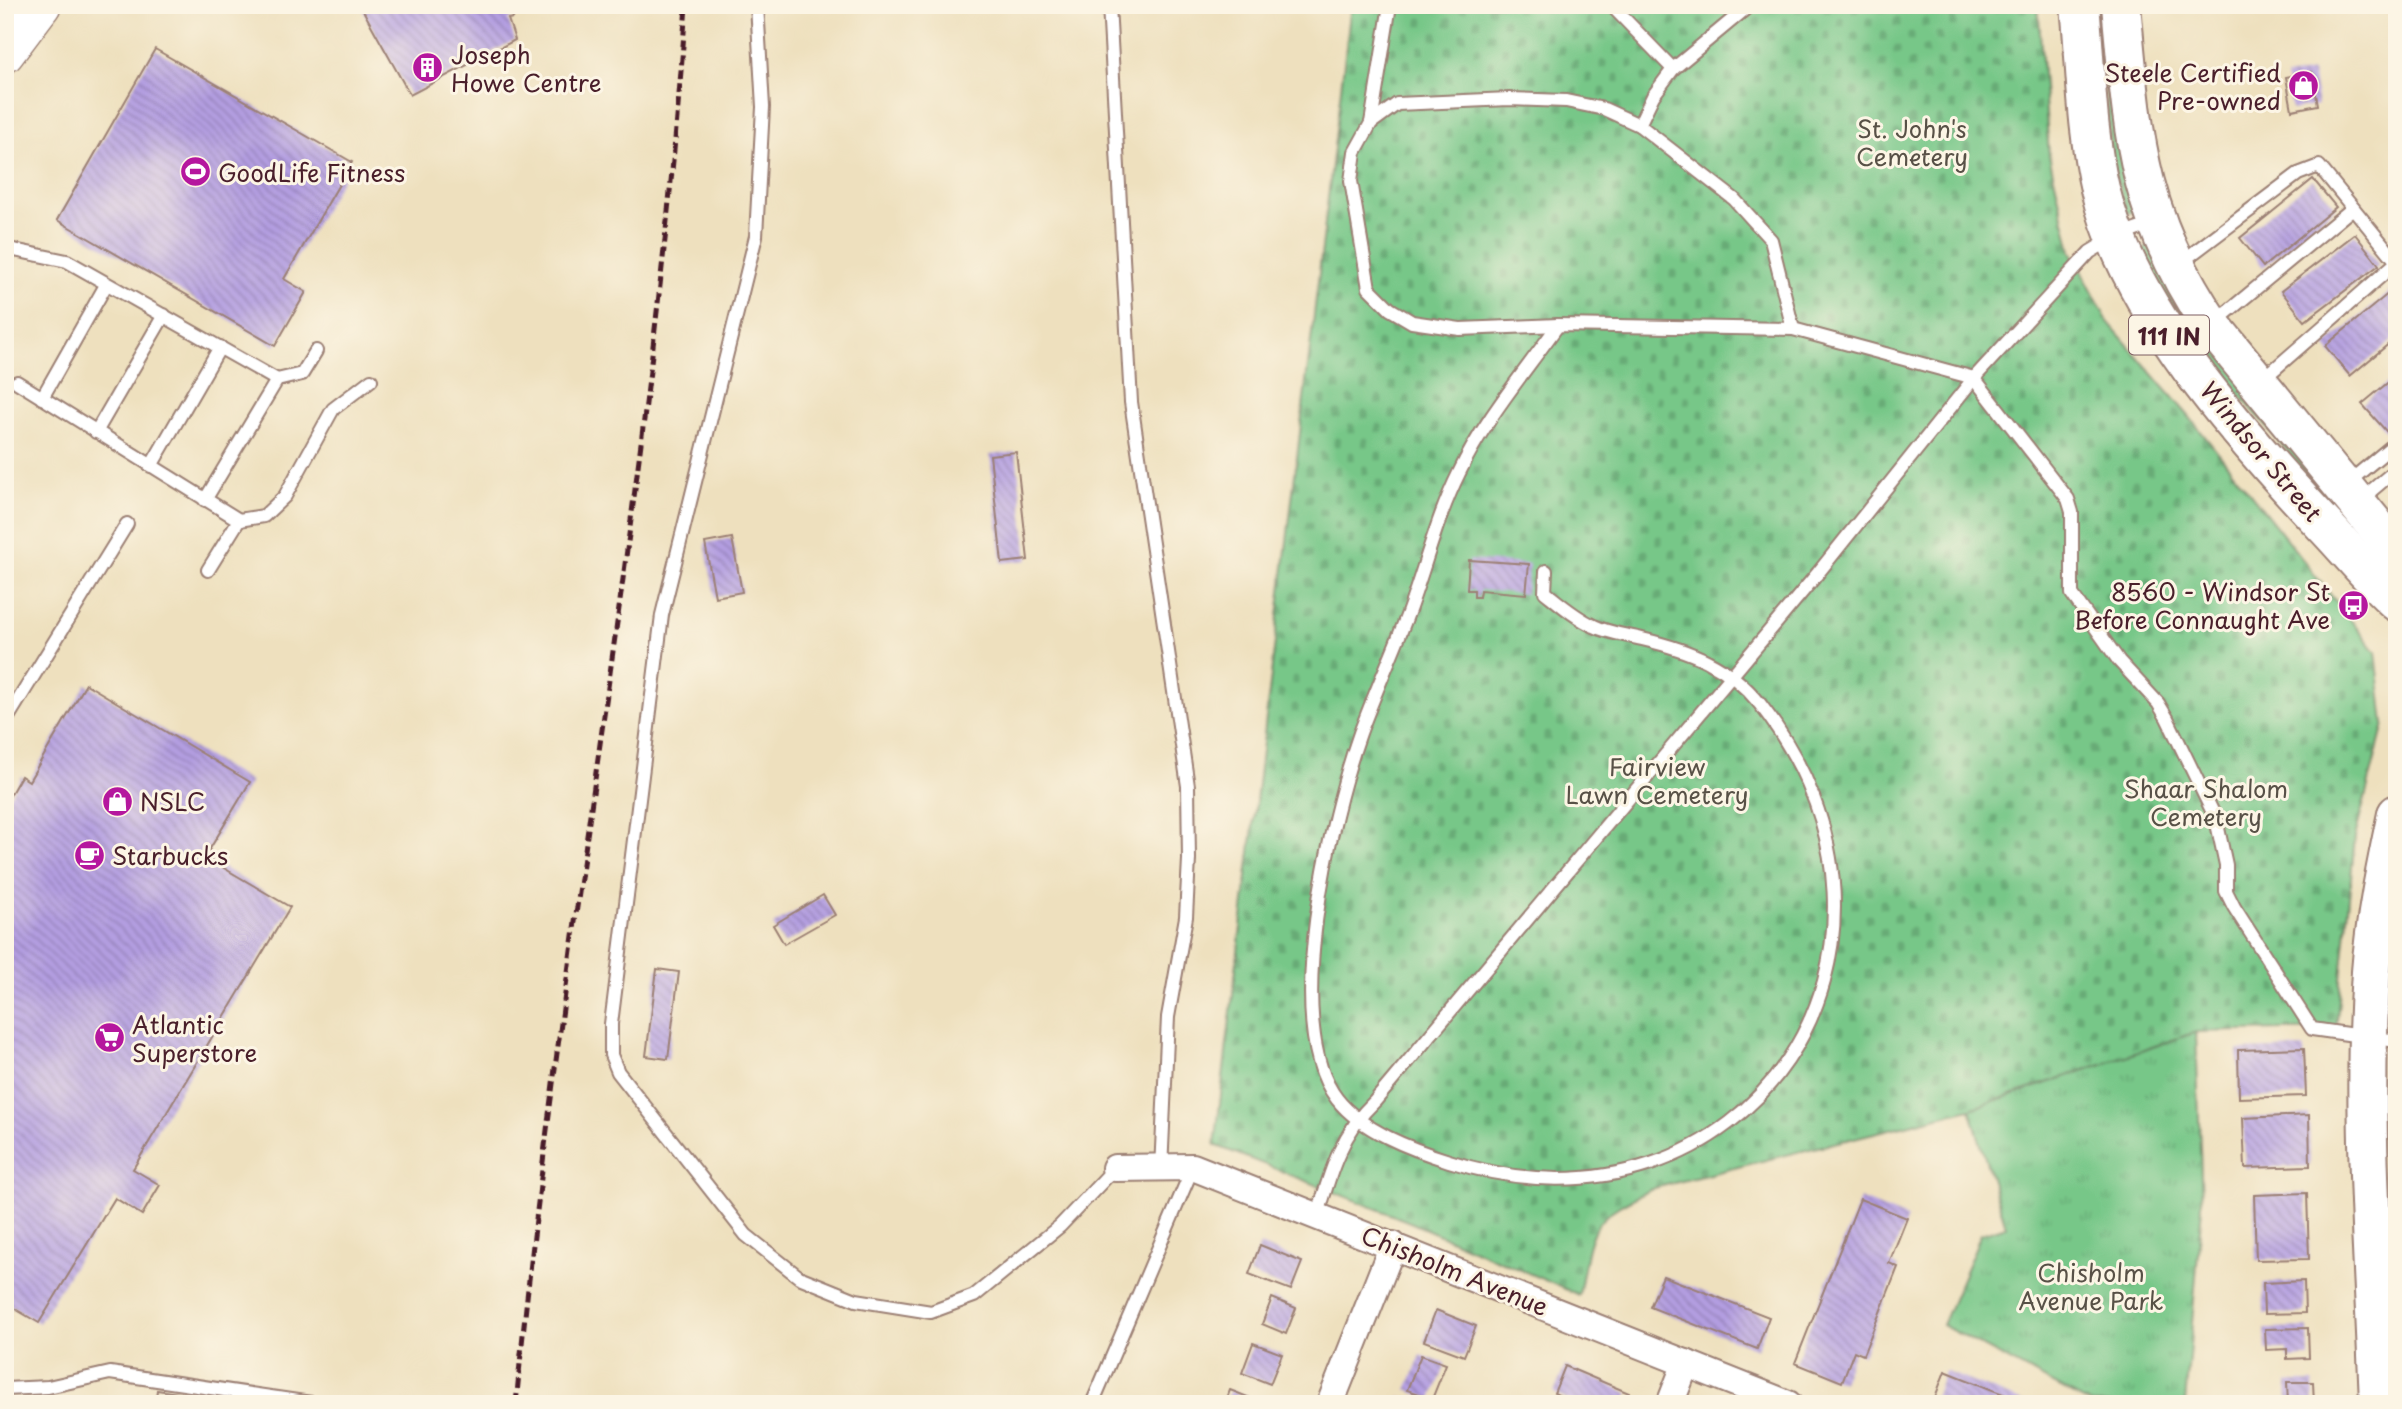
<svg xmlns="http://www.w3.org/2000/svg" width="2402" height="1409" font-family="'Playpen Sans',sans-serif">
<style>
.grass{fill:url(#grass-tufts);stroke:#60735a;stroke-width:2}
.cemetery{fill:url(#cemetery-stones);stroke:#60735a;stroke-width:2}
.building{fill:url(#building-back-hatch)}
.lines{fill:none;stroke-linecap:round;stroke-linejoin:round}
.service-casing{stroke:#9c8074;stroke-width:16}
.minor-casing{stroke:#9c8074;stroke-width:30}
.secondary-casing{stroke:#9c8074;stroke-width:40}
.primary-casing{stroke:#9c8074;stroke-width:42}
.service{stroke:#fff;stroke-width:12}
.minor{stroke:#fff;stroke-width:26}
.secondary{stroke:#fff;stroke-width:37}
.primary{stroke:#fff;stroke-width:38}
.rail{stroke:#4a1f2b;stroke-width:5;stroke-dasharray:10 5;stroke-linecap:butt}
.labels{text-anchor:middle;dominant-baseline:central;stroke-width:6;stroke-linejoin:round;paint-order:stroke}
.shield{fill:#fcf5e5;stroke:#7f5f63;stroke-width:2}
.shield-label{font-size:23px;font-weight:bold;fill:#4a1f2b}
.poi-label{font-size:24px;fill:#4a1f2b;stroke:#fcf5e5;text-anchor:start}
.park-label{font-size:24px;fill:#585147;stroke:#fcf5e5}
.street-label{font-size:24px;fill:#4a1f2b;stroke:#fcf5e5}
</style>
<defs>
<pattern id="grass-tufts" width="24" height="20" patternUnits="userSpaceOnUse" patternTransform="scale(1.75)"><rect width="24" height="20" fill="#77c788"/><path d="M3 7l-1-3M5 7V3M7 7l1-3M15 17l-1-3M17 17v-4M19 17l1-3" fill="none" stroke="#68aa76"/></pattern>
<pattern id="cemetery-stones" width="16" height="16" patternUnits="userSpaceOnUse" patternTransform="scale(1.75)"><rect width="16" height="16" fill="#77c788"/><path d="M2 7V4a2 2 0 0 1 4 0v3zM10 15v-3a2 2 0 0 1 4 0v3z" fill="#68aa76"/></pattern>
<pattern id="building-back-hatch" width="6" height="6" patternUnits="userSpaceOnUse" patternTransform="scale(1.75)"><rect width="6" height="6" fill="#b39ee1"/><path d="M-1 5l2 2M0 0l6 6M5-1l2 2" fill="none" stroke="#9480b7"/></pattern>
</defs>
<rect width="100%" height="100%" fill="#fcf5e5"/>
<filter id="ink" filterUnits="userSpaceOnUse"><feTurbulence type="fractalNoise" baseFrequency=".0143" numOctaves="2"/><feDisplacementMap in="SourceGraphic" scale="14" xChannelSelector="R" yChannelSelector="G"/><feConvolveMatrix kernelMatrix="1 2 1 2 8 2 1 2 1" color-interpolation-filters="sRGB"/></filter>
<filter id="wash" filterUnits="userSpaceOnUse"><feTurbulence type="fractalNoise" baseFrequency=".00686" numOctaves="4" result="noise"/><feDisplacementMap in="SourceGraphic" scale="28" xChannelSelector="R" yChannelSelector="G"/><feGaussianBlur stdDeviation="1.57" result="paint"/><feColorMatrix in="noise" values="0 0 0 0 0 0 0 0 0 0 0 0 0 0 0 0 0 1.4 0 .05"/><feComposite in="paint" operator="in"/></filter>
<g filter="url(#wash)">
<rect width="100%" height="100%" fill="#eee0be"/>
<g class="grass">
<path d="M2100,21L2106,24L2135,212L2127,213L2112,165Z"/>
<path d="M2148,246L2397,562V581L2188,334L2143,259V251Z"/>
<path d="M2397,937V1010L2389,991Z"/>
<path d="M2196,1032L2202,1206L2185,1404H2091L1942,1325L1981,1234L2006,1226L1970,1109Z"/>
<path d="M2393,1068H2397V1369L2388,1077Z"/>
</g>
<path class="cemetery" d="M1351,5H2038L2049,155L2071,251L2108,322L2187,414L2376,652L2384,724L2355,837L2336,1029L2196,1032L1970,1109L1654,1188C1587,1220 1592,1225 1579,1295L1410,1222L1215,1145Z"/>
<g id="blocks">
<g class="building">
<path d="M360,5H507L513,18L508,19L515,40L410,95Z"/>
<path d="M155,49L352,162L284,279L306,292L275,346L57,220Z"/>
<path d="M2312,72L2318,105L2292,110L2286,77Z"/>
<path d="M2313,179L2336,207L2263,267L2240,238Z"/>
<path d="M2355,234L2379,265L2305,321L2281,291Z"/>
<path d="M2396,287L2397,337L2350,376L2325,346Z"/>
<path d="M2397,375V436L2393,439L2362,404Z"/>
<path d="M1016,452L1028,560L1002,563L990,455Z"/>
<path d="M732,538L742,592L715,597L705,543Z"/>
<path d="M1469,560L1529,564L1526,594L1480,590L1479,597H1474V590H1467Z"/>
<path d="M86,684L250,782L205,857L290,907L133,1169L160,1185L142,1215L115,1198L39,1323L5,1303V804L21,776L29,781Z"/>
<path d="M823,895L835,915L784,944L773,925Z"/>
<path d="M657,969L679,972L668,1059L646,1056Z"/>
<path d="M2304,1048L2306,1096L2239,1098L2238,1050Z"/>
<path d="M2309,1115L2310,1166L2245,1168L2243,1118Z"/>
<path d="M2307,1193L2309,1259L2256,1260L2254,1195Z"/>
<path d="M1860,1199L1907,1218L1889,1263L1898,1267L1863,1355L1854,1351L1842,1382L1795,1363Z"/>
<path d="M1260,1245L1302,1262L1291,1290L1249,1274Z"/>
<path d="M1663,1276L1769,1317L1757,1349L1650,1307Z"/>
<path d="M2304,1281L2305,1313L2264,1314L2263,1283Z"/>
<path d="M1272,1298L1296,1308L1286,1334L1262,1324Z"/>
<path d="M1436,1310L1476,1326L1464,1356L1424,1341Z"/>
<path d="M2308,1328L2309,1358L2287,1359V1349L2266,1350L2265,1329Z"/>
<path d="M1253,1343L1282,1354L1270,1384L1242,1373Z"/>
<path d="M1421,1355L1446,1364L1432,1399L1407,1390Z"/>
<path d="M1565,1366L1629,1393L1624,1404H1578L1554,1393Z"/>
<path d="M1945,1371L2028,1404H1944L1934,1400Z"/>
<path d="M2287,1382H2313L2314,1404H2288Z"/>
<path d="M157,1390L239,1402V1404H155Z"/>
<path d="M1230,1390L1258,1401L1257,1404H1225Z"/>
<path d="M1400,1397L1415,1404H1397Z"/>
</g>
</g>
</g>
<g filter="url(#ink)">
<use href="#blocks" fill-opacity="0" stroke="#9c8074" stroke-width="2"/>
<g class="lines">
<defs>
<g id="service">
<path d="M757,5L763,107L756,236L662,615L611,1024V1055L618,1072L746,1235L799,1277L856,1300L931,1312L974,1296L1060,1226L1115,1168"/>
<path d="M1109,5L1131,402L1188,786L1189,859L1186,917L1168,1017L1161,1170"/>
<path d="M1611,5L1673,69L1750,5"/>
<path d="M1371,123L1390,5"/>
<path d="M1639,125L1653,96L1673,69"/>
<path d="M14,250L67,261L277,380"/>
<path d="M2180,263L2298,174L2319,166L2397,262"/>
<path d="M2214,323L2353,208"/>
<path d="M1793,329L1771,240L1734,199L1639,125L1604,109L1566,101L1509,99L1397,104L1371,123L1355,152L1351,181L1369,288L1390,309L1412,322L1460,329L1558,325L1793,329L1974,378L2090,252L2115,237L2153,224"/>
<path d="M2262,380L2397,262"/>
<path d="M17,382L239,520L208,570"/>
<path d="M42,398L106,285"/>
<path d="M96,432L164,315"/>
<path d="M151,466L220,347"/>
<path d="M2345,485L2397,442"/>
<path d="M205,500L277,380L302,374L316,351"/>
<path d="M2359,501L2397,469"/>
<path d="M239,520L264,516L285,496L333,409L371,380"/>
<path d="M1546,571L1545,592C1560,604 1576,618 1594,626C1608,633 1626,635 1642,639C1689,650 1729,665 1760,704C1950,949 1748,1256 1449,1161C1411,1149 1362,1131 1337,1099C1280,1026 1331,815 1360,733C1375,692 1393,653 1408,613C1425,567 1437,517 1459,473C1484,420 1524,373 1558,325"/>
<path d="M5,722L127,524"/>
<path d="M1318,1215C1330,1172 1342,1132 1375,1101L1818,573L1974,378L2068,499L2072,512V594L2119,661L2158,703L2167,718L2216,819L2226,865V891L2234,907L2312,1029L2397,1041"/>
<path d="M5,1389L48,1387L110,1373L318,1404"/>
<path d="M1092,1404L1193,1167"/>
</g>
<g id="minor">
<path d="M1115,1168L1193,1167L1788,1404"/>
<path d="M1330,1404L1393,1245"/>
<path d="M1670,1404L1686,1363"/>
</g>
<path id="secondary" d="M5,54L42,5"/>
<g id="primary">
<path d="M2080,5C2086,66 2086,130 2100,189C2128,310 2241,436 2324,525C2348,550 2371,579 2397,602"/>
<path d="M2121,5C2133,133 2136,215 2211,325L2397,552"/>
<path d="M2379,1404C2374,1260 2361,1115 2371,972C2375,919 2386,866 2397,814"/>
</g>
</defs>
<use href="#service" class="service-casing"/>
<use href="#minor" class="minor-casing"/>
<use href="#secondary" class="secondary-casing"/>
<use href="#primary" class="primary-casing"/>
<use href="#service" class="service"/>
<use href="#minor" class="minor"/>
<use href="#secondary" class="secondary"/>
<use href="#primary" class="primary"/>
<path class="rail" d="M516,1404C561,936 653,474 686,5"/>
</g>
</g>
<defs>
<symbol id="building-disc" viewBox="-11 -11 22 22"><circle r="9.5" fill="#b5179e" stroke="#fcf5e5"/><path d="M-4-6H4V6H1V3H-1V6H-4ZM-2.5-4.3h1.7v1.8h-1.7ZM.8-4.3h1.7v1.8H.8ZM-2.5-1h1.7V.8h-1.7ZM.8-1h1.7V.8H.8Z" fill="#fff"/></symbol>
<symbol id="shop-disc" viewBox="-11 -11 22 22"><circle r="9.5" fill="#b5179e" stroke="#fcf5e5"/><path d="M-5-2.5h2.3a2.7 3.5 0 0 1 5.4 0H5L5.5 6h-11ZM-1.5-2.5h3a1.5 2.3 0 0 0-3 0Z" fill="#fff"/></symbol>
<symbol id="stadium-disc" viewBox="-11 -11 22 22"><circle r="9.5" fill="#b5179e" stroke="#fcf5e5"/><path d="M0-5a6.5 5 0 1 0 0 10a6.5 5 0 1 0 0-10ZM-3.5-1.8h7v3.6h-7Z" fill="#fff"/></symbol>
<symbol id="bus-disc" viewBox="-11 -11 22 22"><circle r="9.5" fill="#b5179e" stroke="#fcf5e5"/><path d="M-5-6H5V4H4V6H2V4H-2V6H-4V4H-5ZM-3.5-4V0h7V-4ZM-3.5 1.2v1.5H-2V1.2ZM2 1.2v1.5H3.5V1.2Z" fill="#fff"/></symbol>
<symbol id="cafe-disc" viewBox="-11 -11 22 22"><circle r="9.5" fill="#b5179e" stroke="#fcf5e5"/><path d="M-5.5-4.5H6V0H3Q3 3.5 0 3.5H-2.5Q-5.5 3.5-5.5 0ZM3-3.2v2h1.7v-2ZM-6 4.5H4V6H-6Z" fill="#fff"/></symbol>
<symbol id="supermarket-disc" viewBox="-11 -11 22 22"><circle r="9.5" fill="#b5179e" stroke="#fcf5e5"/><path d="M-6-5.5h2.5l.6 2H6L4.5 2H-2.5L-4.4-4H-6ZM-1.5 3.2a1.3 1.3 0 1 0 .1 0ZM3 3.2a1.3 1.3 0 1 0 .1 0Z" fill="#fff"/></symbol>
</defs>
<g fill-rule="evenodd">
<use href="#building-disc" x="410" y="50" width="35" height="35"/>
<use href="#shop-disc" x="2286" y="68" width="35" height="35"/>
<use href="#stadium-disc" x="178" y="154" width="35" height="35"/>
<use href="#bus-disc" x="2336" y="588" width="35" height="35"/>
<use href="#shop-disc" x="100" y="784" width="35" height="35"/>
<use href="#cafe-disc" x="72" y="838" width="35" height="35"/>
<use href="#supermarket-disc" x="92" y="1020" width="35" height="35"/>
</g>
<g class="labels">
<rect class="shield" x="2129" y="315.5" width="80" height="39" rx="5"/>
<g class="shield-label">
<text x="2169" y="335">111 IN</text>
</g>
<g class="poi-label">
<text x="451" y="54">Joseph<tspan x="451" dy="28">Howe Centre</tspan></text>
<text x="2281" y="72" text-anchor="end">Steele Certified<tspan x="2281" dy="28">Pre-owned</tspan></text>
<text x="218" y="172">GoodLife Fitness</text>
<text x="2330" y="591" text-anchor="end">8560 - Windsor St<tspan x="2330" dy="28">Before Connaught Ave</tspan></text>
<text x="140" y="801">NSLC</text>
<text x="112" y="855">Starbucks</text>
<text x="132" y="1024">Atlantic<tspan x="132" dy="28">Superstore</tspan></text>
</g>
<g class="park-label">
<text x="1912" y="128">St. John's<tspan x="1912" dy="28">Cemetery</tspan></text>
<text x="1657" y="766">Fairview<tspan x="1657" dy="28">Lawn Cemetery</tspan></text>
<text x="2206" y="788">Shaar Shalom<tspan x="2206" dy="28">Cemetery</tspan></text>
<text x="2091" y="1272">Chisholm<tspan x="2091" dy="28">Avenue Park</tspan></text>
</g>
<g class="street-label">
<text transform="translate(2262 451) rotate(50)">Windsor Street</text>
<text transform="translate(1455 1270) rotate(22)">Chisholm Avenue</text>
</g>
</g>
<rect width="2402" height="1409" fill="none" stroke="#fcf5e5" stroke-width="28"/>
</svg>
